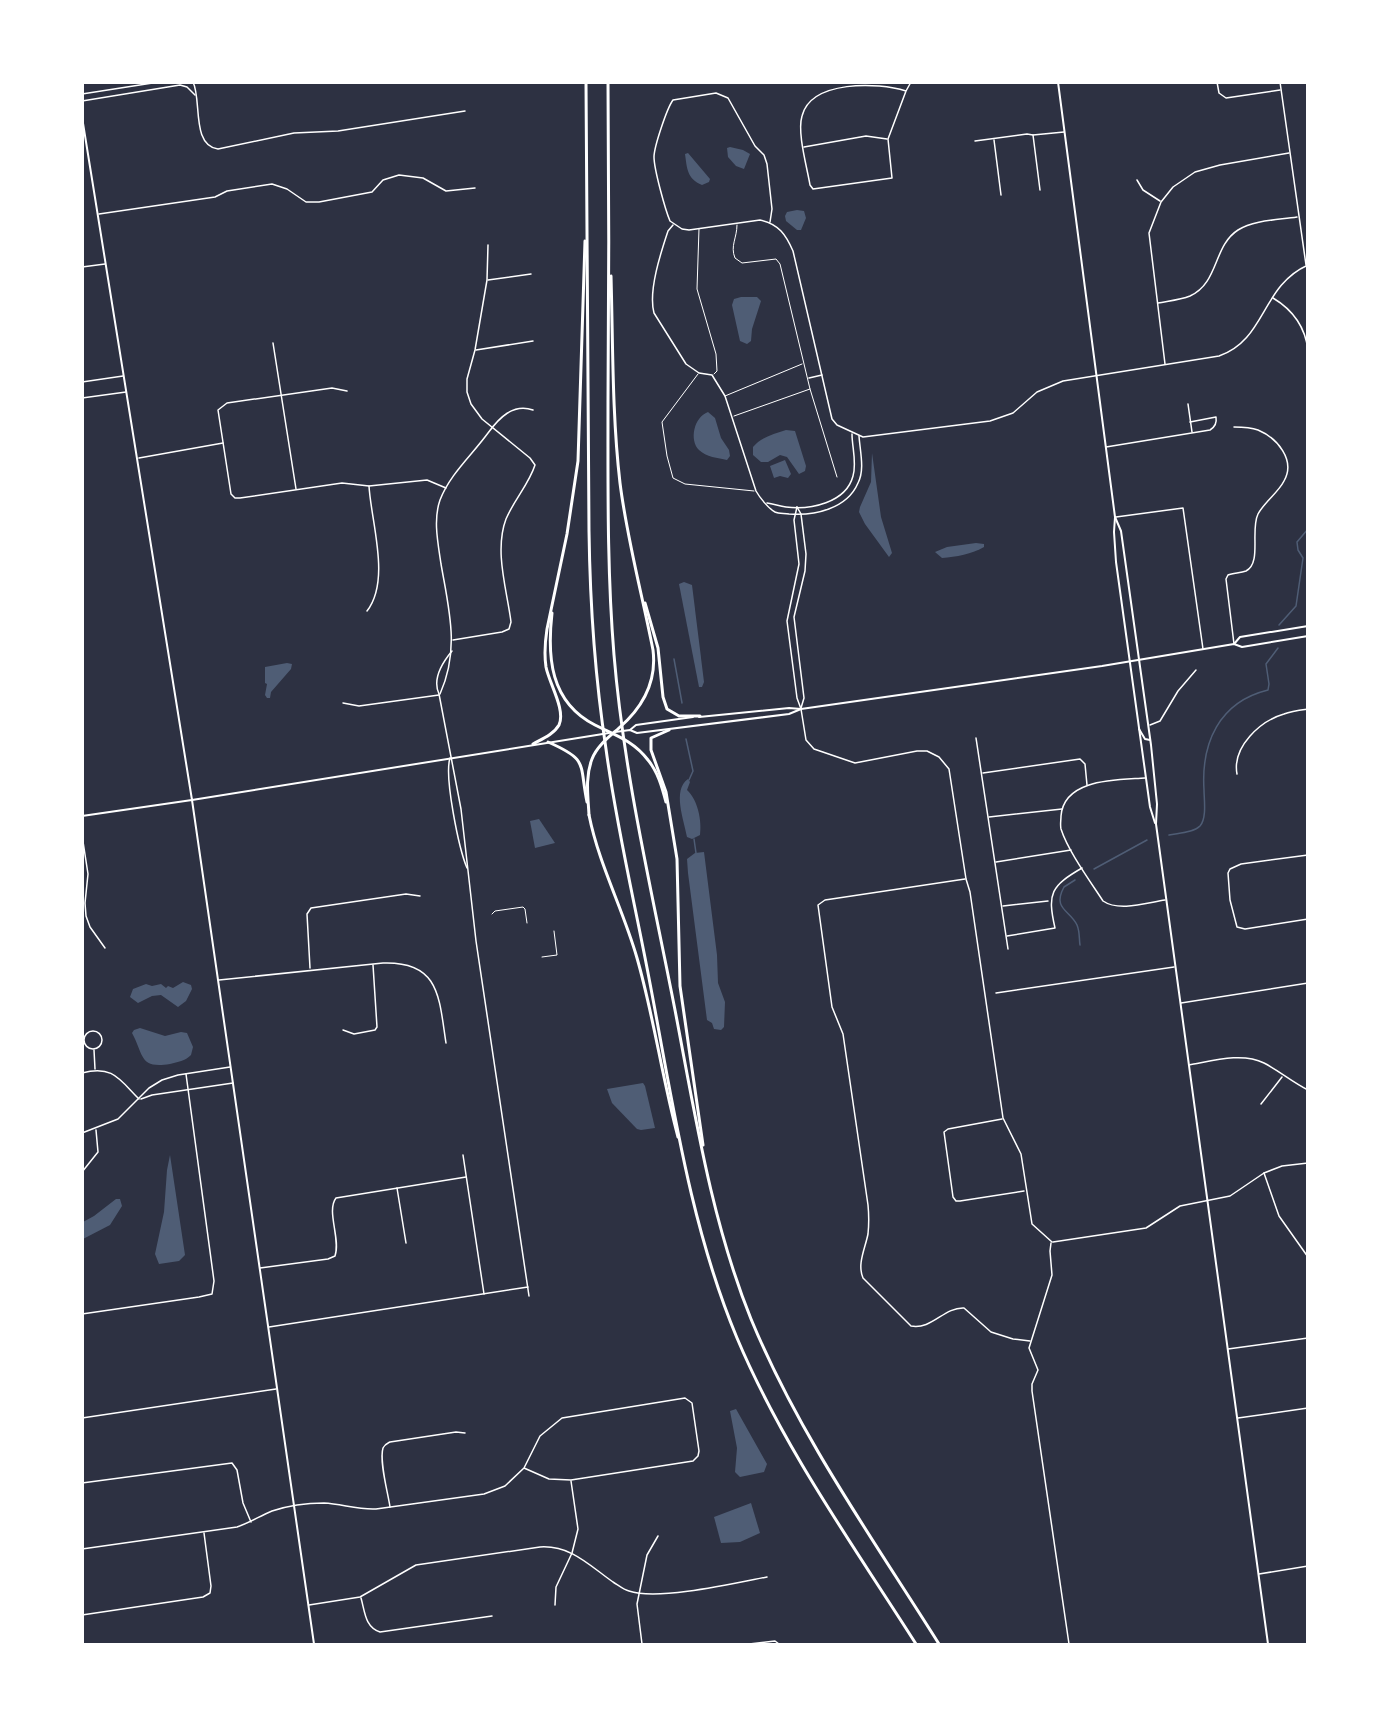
<svg xmlns="http://www.w3.org/2000/svg" width="1390" height="1727" font-family="'Open Sans',sans-serif">
<style>
.water{fill:#4f5d75}
.lines{fill:none;stroke-linecap:round;stroke-linejoin:round}
.stream{stroke:#4f5d75;stroke-width:1.5}
.service{stroke:#fff;stroke-width:1}
.minor{stroke:#fff;stroke-width:1.5}
.tertiary{stroke:#fff;stroke-width:2}
.secondary{stroke:#fff;stroke-width:2}
.motorway{stroke:#fff;stroke-width:3}
</style>
<rect width="100%" height="100%" fill="#2d3142"/>
<g class="water">
<path d="M730,147L743,150L750,154L744,169L736,166L728,157L727,148Z"/>
<path d="M688,153L710,179L709,182L702,185C687,179 687,168 685,154Z"/>
<path d="M797,210L804,211L806,218L801,230H797L786,221L785,216L787,212Z"/>
<path d="M741,297H757L761,301L752,329L751,341L747,344L740,341L732,305L734,299Z"/>
<path d="M708,412L715,418L721,438L729,450L730,456L727,460C718,458 706,457 699,450C689,440 694,417 708,412Z"/>
<path d="M786,430L795,431L806,466L805,471L799,474L787,457L780,455L768,462H761L753,455V447C761,437 774,434 786,430Z"/>
<path d="M872,453L881,517L892,553L889,557L865,524L859,512L860,507L871,482Z"/>
<path d="M785,460L791,474L788,478L780,476L774,478L770,466Z"/>
<path d="M976,543L984,544V547C972,554 956,557 942,558L935,552L947,547Z"/>
<path d="M684,582L692,585L704,682L702,687H699L679,584Z"/>
<path d="M287,663L292,664L291,669L271,692L270,698H267L265,695L267,684L265,683V667Z"/>
<path d="M688,779L690,782L687,790C698,800 702,821 700,835L692,839L687,837C684,820 672,790 688,779Z"/>
<path d="M539,819L555,843L535,848L530,821Z"/>
<path d="M704,852L717,955L718,983L725,1002L724,1027L721,1030L714,1029L712,1023L707,1020L688,873L687,859L695,853Z"/>
<path d="M183,982L191,985L192,989L186,1001L178,1007L161,995L152,996L138,1003L130,997L133,989L146,984L152,986L161,984L166,988L168,986L173,988Z"/>
<path d="M140,1028L165,1036L181,1032L187,1033L193,1047L191,1055C185,1061 178,1062 170,1064C139,1069 144,1055 132,1033L134,1030Z"/>
<path d="M643,1083L645,1086L655,1128L641,1130L637,1129L612,1103L607,1089Z"/>
<path d="M170,1155L185,1255L179,1261L159,1264L155,1254L164,1212L167,1170Z"/>
<path d="M116,1199H120L122,1206L110,1225L83,1239V1222L94,1216Z"/>
<path d="M736,1409L767,1464L764,1472L740,1477L735,1472L737,1448L730,1411Z"/>
<path d="M751,1503L760,1533L740,1542L721,1543L714,1517Z"/>
</g>
<g class="lines">
<g class="stream">
<path d="M1279,625L1296,606L1303,558L1298,550L1297,542L1308,529"/>
<path d="M674,659L682,703"/>
<path d="M686,739L693,771L689,780"/>
<path d="M1169,835C1178,833 1193,833 1200,826C1207,818 1204,799 1204,790C1201,743 1219,702 1268,690L1269,684L1266,664L1278,648"/>
<path d="M694,839L696,853"/>
<path d="M1094,869L1147,840"/>
<path d="M1075,880L1064,887C1052,909 1070,910 1077,925C1080,932 1079,939 1080,945"/>
</g>
<g class="service">
<path d="M737,225C737,238 730,246 735,258L742,263L776,259L780,264L810,389L837,477"/>
<path d="M699,229L697,289L716,354L717,371L714,374"/>
<path d="M698,374L662,422L667,456L673,478L685,484L754,491"/>
<path d="M725,396L802,364"/>
<path d="M734,416L810,389"/>
<path d="M492,914L495,911L523,907L525,909L527,923"/>
<path d="M542,957L557,955L554,931"/>
</g>
<g class="minor">
<path d="M193,82C202,100 191,145 218,149L294,133L338,131L465,111"/>
<path d="M1217,82L1219,93L1226,98L1280,90"/>
<path d="M1280,82L1306,265"/>
<path d="M906,91C878,82 811,80 802,116C797,133 807,167 810,185L813,189L892,178L888,139L906,91L911,82"/>
<path d="M82,94L159,82"/>
<path d="M82,101L180,85L187,87L195,95"/>
<path d="M1033,135L1040,190"/>
<path d="M994,140L1001,195"/>
<path d="M975,141L1027,134L1033,135L1064,132"/>
<path d="M804,147L866,136L887,139"/>
<path d="M1137,180L1143,190L1160,201"/>
<path d="M99,214L215,197L227,191L272,184L287,189L306,202H319L372,192L383,180L399,175L423,178L446,191L475,188"/>
<path d="M770,222L772,209L767,164L764,155L755,146L728,98L716,93L673,100C667,108 654,147 654,157C654,169 665,209 670,221L682,229L689,230L760,220C779,224 786,235 793,251L832,419L837,425L863,437L990,421L1013,413L1037,392L1063,381L1219,356C1266,340 1261,286 1308,265"/>
<path d="M673,225L668,231C661,252 648,291 654,313L686,364L699,373L712,375L725,396L756,491C760,498 768,508 775,512C779,514 785,513 789,514C814,516 847,509 858,483C865,470 860,451 859,436"/>
<path d="M82,267L105,264"/>
<path d="M488,280L531,274"/>
<path d="M1273,298C1293,310 1305,326 1308,350"/>
<path d="M1158,303C1168,301 1180,300 1190,296C1219,283 1213,246 1238,230C1254,220 1278,220 1297,217"/>
<path d="M273,343L296,489"/>
<path d="M476,350L533,341"/>
<path d="M1165,364L1149,233L1161,202L1173,187L1195,172L1220,165L1289,153"/>
<path d="M809,378L822,375"/>
<path d="M82,382L123,376"/>
<path d="M347,391L332,388L227,403L218,410L231,494L235,498H240L342,483L369,486L427,480L446,488"/>
<path d="M82,398L126,392"/>
<path d="M1188,404L1192,432"/>
<path d="M1106,447L1210,430C1215,427 1217,423 1216,417L1190,422"/>
<path d="M139,458L223,443"/>
<path d="M767,503C774,504 779,506 786,507C810,510 846,503 853,476C857,463 852,447 852,434"/>
<path d="M797,507L794,520L799,564L787,621L797,698L801,709L806,740L814,749L855,763L917,751H927L939,757L949,769L966,879L970,892L1003,1118L1021,1154L1032,1224L1052,1242"/>
<path d="M797,507L801,514L806,554L805,571L794,617L804,698L801,708"/>
<path d="M1116,517L1183,508L1203,649"/>
<path d="M367,611C391,580 371,522 369,486"/>
<path d="M453,640L502,632L509,629L511,622C507,590 494,551 506,519C514,500 529,484 535,465L530,458L482,419L471,404L467,392V379L475,350L487,280L488,245"/>
<path d="M1234,644L1226,579L1228,575C1233,573 1240,573 1246,571C1262,563 1250,530 1258,514C1265,501 1278,493 1284,481C1296,460 1277,438 1258,430C1250,427 1242,427 1234,427"/>
<path d="M452,651C442,663 432,679 439,694L461,809L476,941L529,1296"/>
<path d="M440,694C460,649 449,610 441,564C438,543 433,520 440,500C450,474 472,455 488,433C499,418 513,403 533,410"/>
<path d="M343,703L359,706L439,695"/>
<path d="M1150,725L1160,721L1178,691L1196,670"/>
<path d="M976,738L1008,949"/>
<path d="M450,758C444,777 459,849 467,868"/>
<path d="M983,773L1080,759L1085,764L1087,785"/>
<path d="M1237,774C1232,747 1260,721 1284,714C1291,711 1300,710 1308,709"/>
<path d="M1145,778C1118,780 1064,778 1061,816C1061,820 1060,825 1061,829C1068,851 1090,881 1103,901C1119,912 1146,903 1165,900"/>
<path d="M989,817L1062,809"/>
<path d="M82,835L88,874L85,903L86,916L90,927L105,948"/>
<path d="M1308,855L1241,864L1230,869L1228,873L1230,900L1237,927L1245,929L1308,919"/>
<path d="M996,862L1071,850"/>
<path d="M965,879L825,900L818,905L832,1007L843,1034L868,1205C869,1215 869,1224 868,1234C865,1249 857,1264 863,1278L911,1326C932,1330 944,1307 964,1308L991,1332L1013,1339L1030,1341"/>
<path d="M1003,906L1048,901"/>
<path d="M1007,936L1055,928C1047,893 1051,886 1082,868"/>
<path d="M310,968L307,914L311,908L406,894L420,896"/>
<path d="M219,980L383,963C440,961 439,998 446,1043"/>
<path d="M996,993L1174,967"/>
<path d="M1181,1003L1308,983"/>
<path d="M343,1030L354,1034L375,1030L377,1027L373,965"/>
<circle cx="93" cy="1040" r="9"/>
<path d="M94,1050L95,1069"/>
<path d="M1189,1065C1212,1061 1242,1052 1264,1063C1278,1070 1292,1082 1308,1090"/>
<path d="M82,1073C113,1065 119,1079 139,1099"/>
<path d="M141,1099L152,1095L233,1083"/>
<path d="M1261,1104L1282,1077"/>
<path d="M1002,1119L948,1129L944,1132L953,1197L956,1201H960L1024,1191"/>
<path d="M82,1133L118,1119L149,1088L162,1080L178,1075L230,1067"/>
<path d="M463,1155L484,1294"/>
<path d="M82,1172L98,1152L96,1130"/>
<path d="M1264,1173L1279,1216L1308,1257"/>
<path d="M397,1188L406,1243"/>
<path d="M1053,1242L1146,1228L1180,1206L1230,1196L1264,1173L1282,1166L1308,1163"/>
<path d="M1051,1243L1050,1251L1052,1275L1029,1348L1038,1370L1032,1384V1391L1069,1644"/>
<path d="M260,1268L328,1259L335,1256C341,1239 326,1211 336,1198L466,1177"/>
<path d="M82,1314L199,1297L212,1294L214,1281L186,1074"/>
<path d="M269,1327L528,1287"/>
<path d="M1228,1349L1308,1338"/>
<path d="M82,1418L276,1389"/>
<path d="M1238,1418L1308,1408"/>
<path d="M82,1483L232,1463L237,1470L243,1503L251,1522"/>
<path d="M390,1507C388,1493 379,1461 383,1448C385,1444 386,1444 390,1442L456,1432L465,1433"/>
<path d="M82,1549L237,1527C249,1523 260,1516 272,1511C287,1506 308,1503 324,1503C342,1504 358,1510 376,1509L484,1494L505,1486L524,1468L540,1436L562,1418L685,1398L692,1403L699,1451L698,1456L693,1461L571,1480L549,1479L524,1468"/>
<path d="M1259,1574L1308,1566"/>
<path d="M361,1598C365,1612 365,1627 380,1632L492,1616"/>
<path d="M309,1605L360,1597L416,1565L540,1547C571,1545 590,1566 613,1582C618,1585 624,1590 629,1591C658,1601 736,1583 767,1577"/>
<path d="M555,1605L556,1587L572,1553L578,1529L571,1481"/>
<path d="M82,1615L203,1597L210,1593L211,1586L204,1533"/>
<path d="M642,1644L637,1604L647,1555L658,1536"/>
<path d="M749,1644L775,1641L779,1644"/>
</g>
<path class="tertiary" d="M82,816L192,800L314,1644"/>
<g class="secondary">
<path d="M1058,82L1115,517L1114,532L1116,562L1150,807L1155,823"/>
<path d="M82,117L192,800L609,733"/>
<path d="M1115,517L1121,531L1151,745L1157,804L1156,824L1268,1644"/>
<path d="M1234,644L1240,637L1308,626"/>
<path d="M699,717L789,708L801,709L1102,666L1234,644L1242,647L1308,636"/>
<path d="M1139,729L1145,739L1150,740"/>
<path d="M630,730L636,725L693,717"/>
<path d="M615,732L630,730L637,733L789,714L801,709"/>
</g>
<g class="motorway">
<path d="M586,82L589,531C590,604 595,677 606,749C617,831 637,912 652,994C674,1110 691,1228 737,1338C783,1447 853,1545 916,1644"/>
<path d="M608,82C609,189 609,295 608,402C608,486 607,571 614,655C624,775 652,892 675,1010C695,1114 711,1220 751,1319C799,1435 873,1539 939,1644"/>
<path d="M645,603L658,648L663,697L667,709L679,716H700"/>
<path d="M552,613C547,657 550,702 595,725C615,735 634,741 648,760C658,772 662,787 666,802"/>
<path d="M669,730L651,738V750L666,792L677,859L680,986L703,1145"/>
<path d="M548,742C589,760 579,763 587,802"/>
<path d="M533,744C542,739 554,734 559,725C566,710 549,683 546,667C544,654 545,642 547,629L567,534L578,461L585,241"/>
<path d="M589,815C588,796 585,777 592,759C597,746 609,737 619,728C643,707 657,682 653,650C642,594 627,539 620,483C612,414 613,345 611,276"/>
<path d="M589,815C599,865 623,909 637,958C654,1017 662,1078 678,1137"/>
</g>
</g>
<rect width="1390" height="1727" fill="none" stroke="#ffffff" stroke-width="168"/>
</svg>
